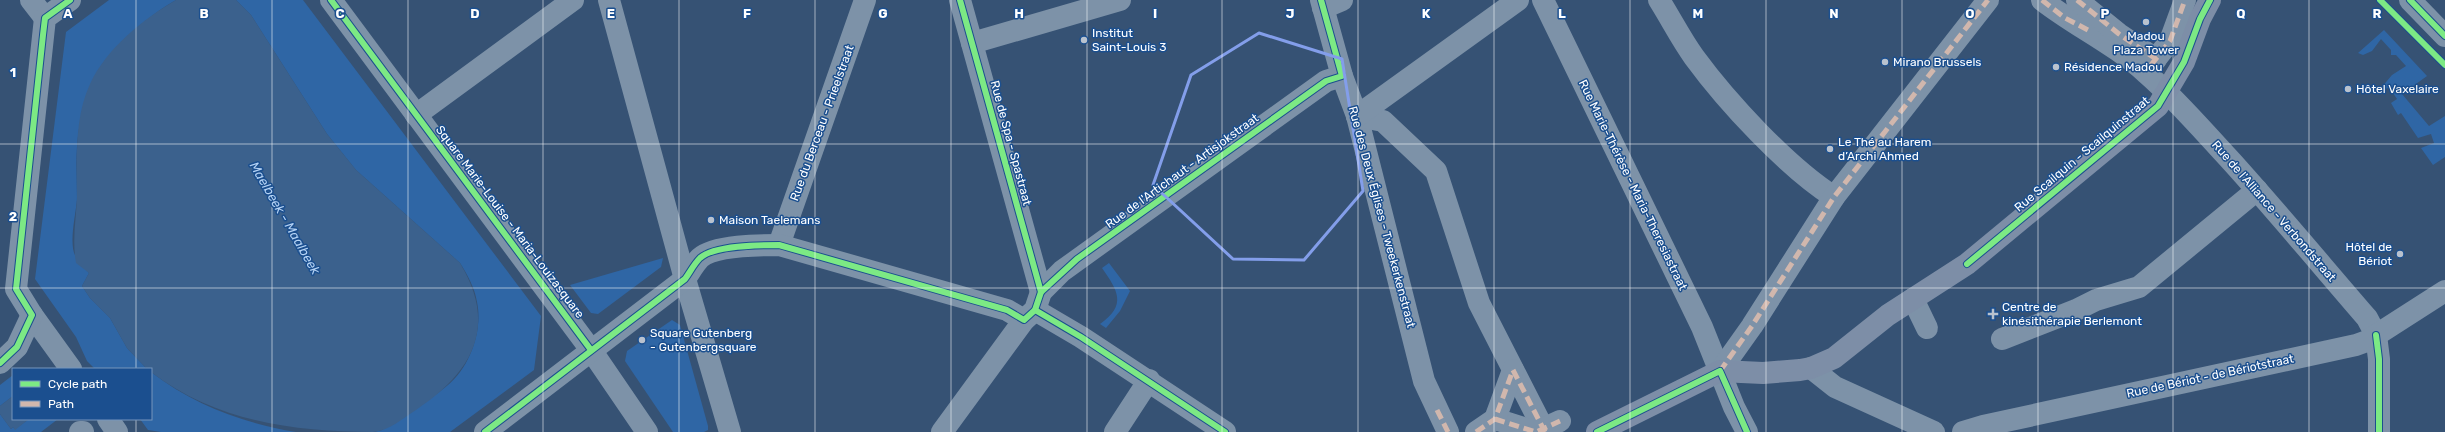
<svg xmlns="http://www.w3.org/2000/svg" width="2445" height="432" font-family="Rubik,sans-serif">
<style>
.green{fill:#2f66a5}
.water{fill:#3b618d}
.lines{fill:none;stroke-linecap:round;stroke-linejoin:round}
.minor{stroke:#7d92a8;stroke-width:22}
.major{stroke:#7d8ea7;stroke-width:22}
.quiet{stroke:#d1b7ad;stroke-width:5;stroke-dasharray:10 5;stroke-linecap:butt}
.cycleway-casing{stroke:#1b4f8f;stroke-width:8}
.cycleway{stroke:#7ce984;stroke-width:6}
.marked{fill:none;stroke:#839eea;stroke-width:3;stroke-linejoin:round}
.grid{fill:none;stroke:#fff;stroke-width:1;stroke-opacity:0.55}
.poi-dot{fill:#b9c2ce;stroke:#1b4f8f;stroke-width:1.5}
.labels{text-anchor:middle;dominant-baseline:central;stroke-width:3;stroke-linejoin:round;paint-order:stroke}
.poi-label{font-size:12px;fill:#fff;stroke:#1b4f8f;text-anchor:start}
.street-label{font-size:12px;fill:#fff;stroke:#1b4f8f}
.water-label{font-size:13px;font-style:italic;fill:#b5d3f5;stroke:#1b4f8f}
.grid-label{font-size:13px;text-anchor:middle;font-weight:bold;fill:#fff;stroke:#1b4f8f;stroke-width:3;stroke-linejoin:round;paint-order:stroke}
</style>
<rect width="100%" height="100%" fill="#365274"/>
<g class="green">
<path d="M109,0H176C129,27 86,74 79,129C75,152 77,176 77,199C76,214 68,245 76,257C79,263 85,268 89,273L82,286L90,298L110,318L127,348L147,369H95L87,361L76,337L35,279L66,32Z"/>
<path d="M236,0H303L541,316L534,370L450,432H374L382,430C403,415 428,402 448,385C470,367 483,330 477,302C475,288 467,274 460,263L356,170L327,134L251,15Z"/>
<path d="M2384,30L2427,76L2402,94L2429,126L2445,116V157L2433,165L2421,148L2434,143L2431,134L2418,138L2401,113L2398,115L2391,103L2397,99L2389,87L2383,91L2381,88L2392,75L2406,66L2396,55H2391V50L2381,39L2372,51L2363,55L2358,53Z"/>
<path d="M663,258L661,267L598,314L591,313L570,285Z"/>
<path d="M1109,263L1130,291L1120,311L1106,328L1100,324C1127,305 1118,291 1102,268Z"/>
<path d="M672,320L680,325L708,426V430L704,432H673L625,361L627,351Z"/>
<path d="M151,372C194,405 243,423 296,432H161L148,430L140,419H151Z"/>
<path d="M13,375V396L0,406V385Z"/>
<path d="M0,414L11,429L13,427L15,429L29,419H58L41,432H0Z"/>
</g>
<g class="water">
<path d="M176,0H236L251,15L327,134L356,170L460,263C498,326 473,372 416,410C403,418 389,431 373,432C294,432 215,421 151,372V369L146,368L127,348L110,318L90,298L82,286L89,273L76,263C72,240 76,220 77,197C77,160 74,118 90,84C106,49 143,19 176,0Z"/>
<path d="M13,396V419H29L15,430L13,427L11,429L0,414V406Z"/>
</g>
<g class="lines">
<g class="minor">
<path d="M31,0L45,18"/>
<path d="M70,0L45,18L16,289L32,315L71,369"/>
<path d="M331,0L591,350L647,432"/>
<path d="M609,0L685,279L730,432"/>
<path d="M960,0L1041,292"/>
<path d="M1321,0L1342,76L1357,116L1424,381L1448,432"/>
<path d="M1543,0L1702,327L1734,407L1747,432"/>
<path d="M1659,0C1671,19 1681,39 1694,57C1727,102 1787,167 1834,197"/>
<path d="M2042,0C2075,26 2115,44 2146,73C2177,100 2204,132 2232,162C2278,213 2322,266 2367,318L2376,335L2379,359V432"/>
<path d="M2077,0L2119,34L2156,59"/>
<path d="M2410,0L2445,36"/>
<path d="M1323,8L1342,0"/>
<path d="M972,43L1120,0"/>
<path d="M2151,65L2170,41L2185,0"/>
<path d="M416,115L573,0"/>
<path d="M1357,116L1383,121L1436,171L1479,303L1545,432"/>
<path d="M1357,116L1518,0"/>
<path d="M779,245L865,0"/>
<path d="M1913,299L1927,328"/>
<path d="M1035,310L1081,337L1225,432"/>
<path d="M2002,339L2076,310L2096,300L2139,287L2257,190"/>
<path d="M0,363L17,347L32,315"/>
<path d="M1811,368L1835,387L1934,432"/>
<path d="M1720,371L1752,326L1834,197L1988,0"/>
<path d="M108,419L117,432"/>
<path d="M1495,419L1536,432L1560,421"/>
<path d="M80,432H83"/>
<path d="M485,432L685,279C690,272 694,264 700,258C714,245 760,245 779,245L1007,310L1024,320"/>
<path d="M942,432L1024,320L1035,310L1041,292L1062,271L1326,81L1342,76"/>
<path d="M1115,432L1149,380"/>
<path d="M1476,432L1495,419L1513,370"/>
<path d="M1963,432L1983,426L2356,345L2367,341L2445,291"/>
</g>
<path class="major" d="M1597,432L1720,371L1763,373L1800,370L1811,368L1834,358L1888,315L1967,264L2158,106L2184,62L2200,19L2210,0"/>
<g class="quiet">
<path d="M2042,0L2065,18L2088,30"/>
<path d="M2077,0L2119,34L2156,59"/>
<path d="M2151,65L2170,41L2185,0"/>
<path d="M1513,370L1545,432"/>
<path d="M1720,371L1752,326L1834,197L1988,0"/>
<path d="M1437,410L1448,432"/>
<path d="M1495,419L1536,432L1560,421"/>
<path d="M1476,432L1495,419L1513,370"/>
</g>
<defs>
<g id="cycleway">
<path d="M331,0L591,350"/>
<path d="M960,0L1041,292"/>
<path d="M2380,0L2445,65"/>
<path d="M2410,0L2445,36"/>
<path d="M1967,264L2158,106L2184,62L2200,19L2210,0"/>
<path d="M1035,310L1081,337L1225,432"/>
<path d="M2376,335L2379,359V432"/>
<path d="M0,363L17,347L32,315L16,289L43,35L45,18L70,0"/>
<path d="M485,432L685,279C690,272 694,264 700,258C714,245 760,245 779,245L1007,310L1024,320L1035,310L1041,292L1077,259L1326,81L1342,76L1321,0"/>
<path d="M1597,432L1720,371L1747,432"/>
</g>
</defs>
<use href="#cycleway" class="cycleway-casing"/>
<use href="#cycleway" class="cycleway"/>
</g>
<path class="marked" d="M1259,33L1342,59L1363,191L1304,260L1233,259L1153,185L1191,75Z"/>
<path class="grid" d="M136,0V369M272,0V432M408,0V432M543,0V432M679,0V432M815,0V432M951,0V432M1087,0V432M1222,0V432M1358,0V432M1494,0V432M1630,0V432M1766,0V432M1902,0V432M2038,0V432M2173,0V432M2309,0V432M0,144H2445M0,288H2445M136,419V432"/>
<g class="poi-dot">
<circle cx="2146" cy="22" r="4"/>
<circle cx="1084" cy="40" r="4"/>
<circle cx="1885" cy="62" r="4"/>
<circle cx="2056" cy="67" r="4"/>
<circle cx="2348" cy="89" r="4"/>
<circle cx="1830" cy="149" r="4"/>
<circle cx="711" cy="220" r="4"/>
<circle cx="2400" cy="254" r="4"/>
<path d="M1991 308h4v4h4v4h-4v4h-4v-4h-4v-4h4z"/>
<circle cx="642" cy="340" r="4"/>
</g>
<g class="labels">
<g class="poi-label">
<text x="1092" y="33">Institut<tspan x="1092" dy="14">Saint-Louis 3</tspan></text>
<text x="2146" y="36" text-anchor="middle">Madou<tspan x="2146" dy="14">Plaza Tower</tspan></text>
<text x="1893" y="62">Mirano Brussels</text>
<text x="2064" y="67">Résidence Madou</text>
<text x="2356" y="89">Hôtel Vaxelaire</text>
<text x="1838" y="142">Le Thé au Harem<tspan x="1838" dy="14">d’Archi Ahmed</tspan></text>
<text x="719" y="220">Maison Taelemans</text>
<text x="2392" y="247" text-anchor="end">Hôtel de<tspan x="2392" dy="14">Bériot</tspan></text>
<text x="2002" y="307">Centre de<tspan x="2002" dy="14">kinésithérapie Berlemont</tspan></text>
<text x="650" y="333">Square Gutenberg<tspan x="650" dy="14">- Gutenbergsquare</tspan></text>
</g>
<g class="street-label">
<text transform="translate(822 123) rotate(-70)">Rue du Berceau - Prieelstraat</text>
<text transform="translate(1011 143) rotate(75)">Rue de Spa - Spastraat</text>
<text transform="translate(2082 154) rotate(-40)">Rue Scailquin - Scailquinstraat</text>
<text transform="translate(1182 171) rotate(-36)">Rue de l'Artichaut - Artisjokstraat</text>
<text transform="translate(1633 185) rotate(64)">Rue Marie-Thérèse - Maria-Theresiastraat</text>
<text transform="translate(2274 211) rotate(49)">Rue de l'Alliance - Verbondstraat</text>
<text transform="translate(1382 217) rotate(75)">Rue des Deux Églises - Tweekerkenstraat</text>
<text transform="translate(510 222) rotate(53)">Square Marie-Louise - Maria-Louizasquare</text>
<text transform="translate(2210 376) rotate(-12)">Rue de Bériot - de Bériotstraat</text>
</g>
<g class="water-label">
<text transform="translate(285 218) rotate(60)">Maelbeek - Maalbeek</text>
</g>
</g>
<g class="grid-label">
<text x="68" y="18">A</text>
<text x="204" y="18">B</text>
<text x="340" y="18">C</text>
<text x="475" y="18">D</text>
<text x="611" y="18">E</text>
<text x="747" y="18">F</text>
<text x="883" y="18">G</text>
<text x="1019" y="18">H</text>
<text x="1155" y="18">I</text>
<text x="1290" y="18">J</text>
<text x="1426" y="18">K</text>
<text x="1562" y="18">L</text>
<text x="1698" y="18">M</text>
<text x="1834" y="18">N</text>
<text x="1970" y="18">O</text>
<text x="2105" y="18">P</text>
<text x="2241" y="18">Q</text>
<text x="2377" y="18">R</text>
<text x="13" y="77">1</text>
<text x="13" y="221">2</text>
</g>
<rect x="12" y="368" width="140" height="52" fill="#1b4f8f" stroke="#7695bc"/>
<rect x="20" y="381" width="20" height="6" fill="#7ce984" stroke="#7695bc"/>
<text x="48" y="388" font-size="12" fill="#ffffff">Cycle path</text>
<rect x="20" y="401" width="20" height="6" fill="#d1b7ad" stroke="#7695bc"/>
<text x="48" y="408" font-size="12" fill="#ffffff">Path</text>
</svg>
